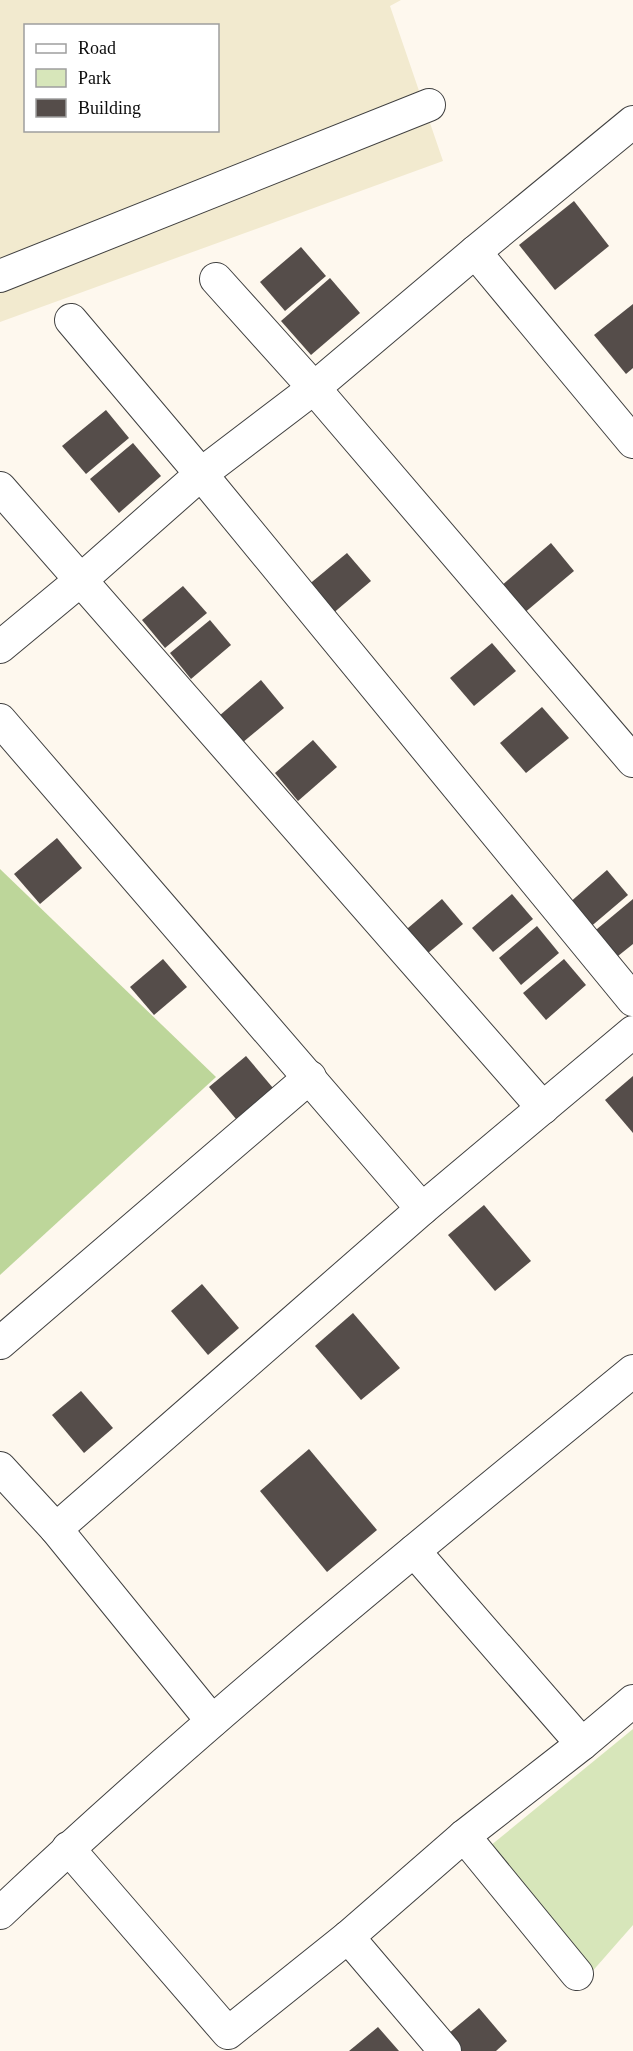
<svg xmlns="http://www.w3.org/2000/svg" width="633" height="2051" font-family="Georgia,serif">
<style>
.farmland{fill:#f2eacf;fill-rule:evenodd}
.green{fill:#d7e6ba}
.forest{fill:#bdd69a}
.building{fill:#554d4a}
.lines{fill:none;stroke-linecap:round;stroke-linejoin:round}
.minor-casing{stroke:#404040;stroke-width:34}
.minor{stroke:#fff;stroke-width:32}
</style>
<rect width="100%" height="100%" fill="#fef8ee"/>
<path class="farmland" d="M0,0H401L390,6L443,161L0,322ZM26,26H218V130H26Z"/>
<path class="green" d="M633,1729V1925L590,1974L490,1846Z"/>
<path class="forest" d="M0,869L216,1077L0,1275Z"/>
<g class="building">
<path d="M574,201L609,246L555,290L519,245Z"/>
<path d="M301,247L326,276L285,311L260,282Z"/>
<path d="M330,278L360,313L311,355L281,321Z"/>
<path d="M633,304V368L626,374L594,335Z"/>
<path d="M106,410L129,438L86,474L62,446Z"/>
<path d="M133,443L161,476L119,513L90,479Z"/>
<path d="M551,543L574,571L523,614L500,587Z"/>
<path d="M347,553L371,581L331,615L307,586Z"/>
<path d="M183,586L207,613L165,648L142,620Z"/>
<path d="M210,620L231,645L191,679L170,653Z"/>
<path d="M492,643L516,671L474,706L450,678Z"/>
<path d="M261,680L284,708L242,743L219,716Z"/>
<path d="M542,707L569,738L526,773L500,743Z"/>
<path d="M313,740L337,767L298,801L275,773Z"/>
<path d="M57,838L82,868L40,904L14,874Z"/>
<path d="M607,870L628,895L588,929L568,904Z"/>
<path d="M512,894L533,919L493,952L472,928Z"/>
<path d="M442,899L463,924L422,958L401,934Z"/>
<path d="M633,899V944L613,960L591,934Z"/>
<path d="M537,926L559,953L521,985L499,958Z"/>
<path d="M163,959L187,987L154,1015L130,987Z"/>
<path d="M564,959L586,985L546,1020L523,993Z"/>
<path d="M246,1056L273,1088L236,1119L209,1087Z"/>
<path d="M633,1076V1133L605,1100Z"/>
<path d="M484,1205L531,1261L495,1291L448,1235Z"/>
<path d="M202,1284L239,1328L208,1355L171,1311Z"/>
<path d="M353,1313L400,1368L361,1400L315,1346Z"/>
<path d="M81,1391L113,1428L84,1453L52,1415Z"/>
<path d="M309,1449L377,1530L327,1572L260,1491Z"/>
<path d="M479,2008L507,2041L496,2051H452L442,2039Z"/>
<path d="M378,2027L399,2051H349Z"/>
</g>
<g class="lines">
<defs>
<g id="minor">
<path d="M475,252L633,442"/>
<path d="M0,276L429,105"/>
<path d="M216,279L314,388L633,761"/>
<path d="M71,320L201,474L633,1000"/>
<path d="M0,488L543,1108"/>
<path d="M0,647L82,579L201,474L314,388L475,252L633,122"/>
<path d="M0,720L422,1209"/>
<path d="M0,1343L310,1077"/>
<path d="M0,1468L56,1529"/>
<path d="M414,1551L582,1744"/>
<path d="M212,1721L56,1529L422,1209L633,1032"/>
<path d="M464,1836L577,1974"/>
<path d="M68,1848L228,2033L348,1937L464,1836L582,1744L633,1701"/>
<path d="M0,1913C202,1722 418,1547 633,1371"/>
<path d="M348,1937L445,2051"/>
</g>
</defs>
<use href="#minor" class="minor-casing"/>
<use href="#minor" class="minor"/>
</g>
<rect x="24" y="24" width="195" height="108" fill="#ffffff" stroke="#9e9e9e" stroke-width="1.5"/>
<rect x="36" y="44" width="30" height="9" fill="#ffffff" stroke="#9e9e9e" stroke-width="1.5"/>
<text x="78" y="54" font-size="18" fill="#0d0d0d">Road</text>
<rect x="36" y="69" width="30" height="18" fill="#d7e6ba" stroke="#9e9e9e" stroke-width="1.5"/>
<text x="78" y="84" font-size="18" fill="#0d0d0d">Park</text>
<rect x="36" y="99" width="30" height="18" fill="#554d4a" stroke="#9e9e9e" stroke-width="1.5"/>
<text x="78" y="114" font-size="18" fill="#0d0d0d">Building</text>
</svg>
